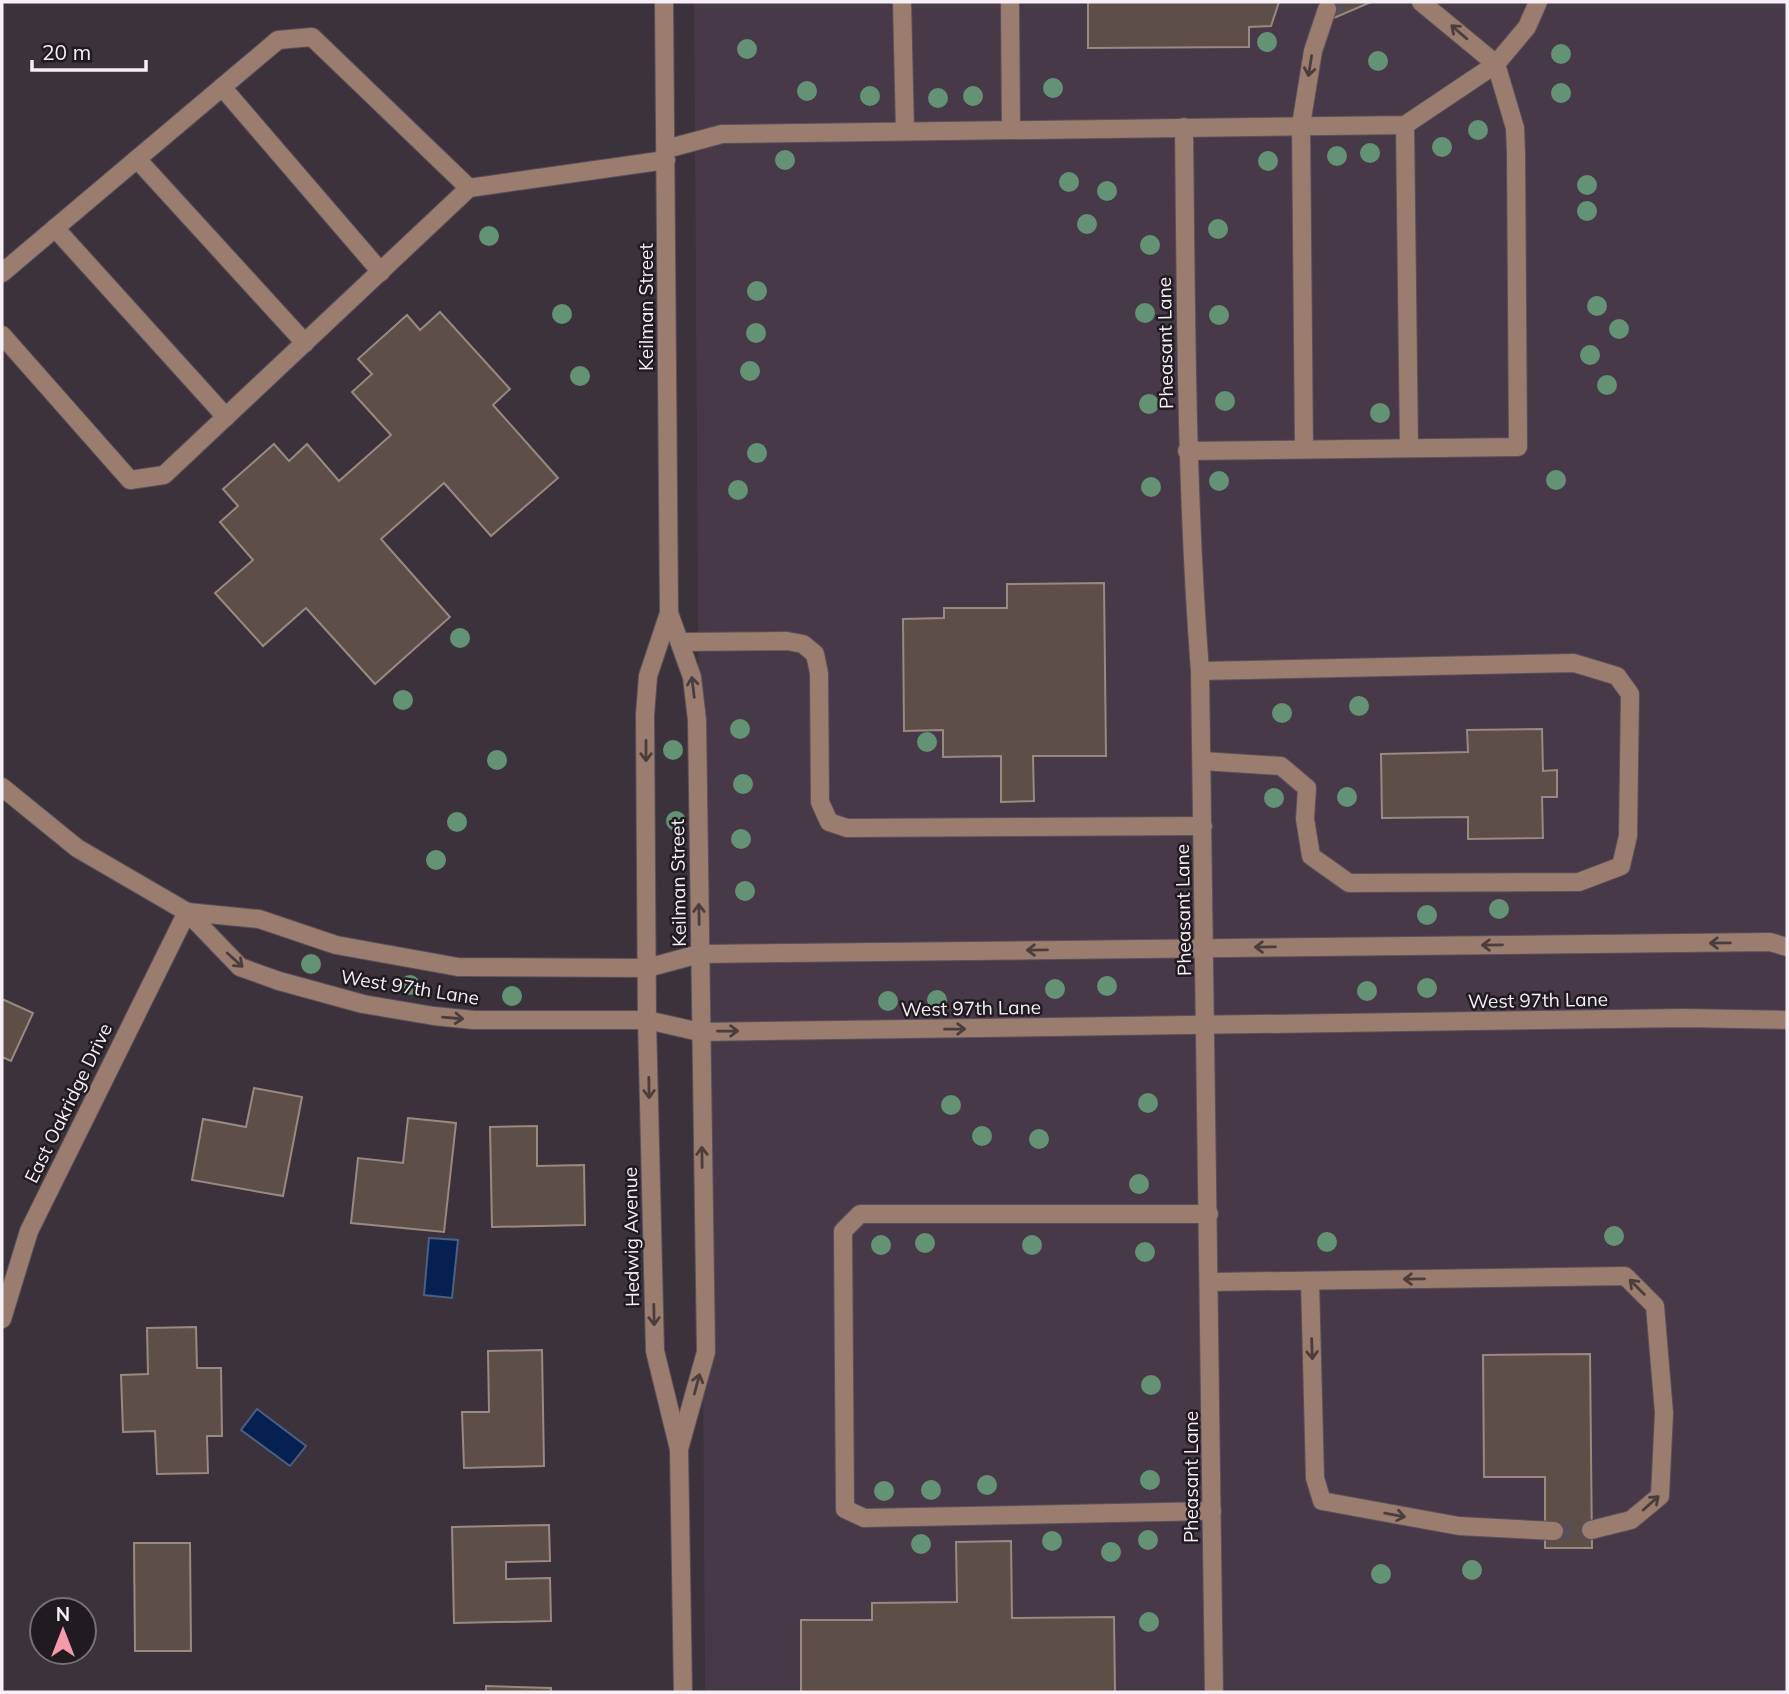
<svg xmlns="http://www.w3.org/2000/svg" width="1789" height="1694" font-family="Mulish,sans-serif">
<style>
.built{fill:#473948}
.water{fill:#052151;stroke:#4d5f82;stroke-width:2}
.building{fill:#5d4e47;stroke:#998981;stroke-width:2}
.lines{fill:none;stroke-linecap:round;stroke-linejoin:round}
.minor-tunnel{stroke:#574e58;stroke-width:18;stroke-dasharray:18 9;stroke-linecap:butt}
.minor-casing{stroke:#59505a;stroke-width:20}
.minor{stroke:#9b7d6f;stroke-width:18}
.tree{fill:#649275}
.oneway{stroke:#4b3d3c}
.labels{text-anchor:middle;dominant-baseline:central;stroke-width:5;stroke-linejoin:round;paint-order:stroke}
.street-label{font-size:19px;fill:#f6eff6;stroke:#201b20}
</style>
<rect width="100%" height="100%" fill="#3b323c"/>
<path class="built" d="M694,2H1787V1692H705Z"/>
<g class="water">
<path d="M429,1238L458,1240L452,1298L424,1295Z"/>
<path d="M257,1409L306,1446L290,1466L241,1430Z"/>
</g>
<g class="building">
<path d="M1088,2H1279L1271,26L1249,27V47L1088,48Z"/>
<path d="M1327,2H1371L1334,18Z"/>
<path d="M440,312L510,389L493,405L558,478L491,536L444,483L381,539L450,617L375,684L306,608L263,646L215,593L253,560L220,522L238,506L223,489L274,444L289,461L307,444L339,481L391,435L352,392L372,374L358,359L407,315L420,330Z"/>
<path d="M1104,583L1106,756H1033L1034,801L1001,802V756L943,757V730L904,731L903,619L944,618V608H1007V584Z"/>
<path d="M1542,729L1543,771L1557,770V797H1542L1543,838L1468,839V817L1382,818L1381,754L1468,752L1467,730Z"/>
<path d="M2,999L33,1013L11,1061L2,1057Z"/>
<path d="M254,1088L302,1097L283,1196L192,1180L203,1119L246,1127Z"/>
<path d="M408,1118L456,1123L444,1232L351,1223L358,1158L403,1163Z"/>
<path d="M537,1126V1166L584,1165L585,1225L492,1227L490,1127Z"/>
<path d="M196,1327L197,1368H221L222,1436H207L208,1473L157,1474L155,1431L123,1432L121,1375L148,1374L147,1328Z"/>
<path d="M542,1350L544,1466L464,1468L462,1412H489L488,1351Z"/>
<path d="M1590,1354L1592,1548H1545V1477H1484L1483,1355Z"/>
<path d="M549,1525L550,1561L506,1562V1579L550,1578L551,1621L454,1623L452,1527Z"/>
<path d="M1011,1541L1012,1618L1114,1617L1115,1692H801V1620H872V1603L957,1602L956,1542Z"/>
<path d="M134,1543H190L191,1651H135Z"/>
<path d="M486,1686L551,1688V1692H486Z"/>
</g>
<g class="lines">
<g class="minor-tunnel">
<path d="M1327,9L1343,2"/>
<path d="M1554,1531L1591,1530"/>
</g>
<defs>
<g id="minor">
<path d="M664,2L669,613L692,677L697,720L706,1352L679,1449"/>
<path d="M902,2L905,131"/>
<path d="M1010,2L1011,130"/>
<path d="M222,87L381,272"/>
<path d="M1405,125L1409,448"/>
<path d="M1184,127C1186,309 1186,490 1200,671L1214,1692"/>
<path d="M666,149L722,134L1405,125L1496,64L1421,2"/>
<path d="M137,159L305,343"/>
<path d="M55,228L226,417"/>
<path d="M2,273L278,40L312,37L469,188"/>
<path d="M2,335L130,480L164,475L469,188L666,160"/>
<path d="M1304,449L1301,125L1313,51L1327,9"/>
<path d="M1187,451L1518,447L1516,153L1515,128L1496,64L1527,27L1538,2"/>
<path d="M669,613L648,676L645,715L647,1020L655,1351L679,1449L683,1692"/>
<path d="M680,642L787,641L803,644L815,654L819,673L820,802L829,822L847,828L1203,826"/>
<path d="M1200,671L1574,663L1617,676L1630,694L1628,836L1621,866L1579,882L1349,883L1311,856L1305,819L1307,788L1281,766L1202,761"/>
<path d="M2,787L77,848L187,912L240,967L279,981L363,1004L434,1016L474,1020H647L700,1032L1684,1018L1787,1020"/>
<path d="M187,912L259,919L336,945L458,967L647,968L699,954L1770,942L1787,947"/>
<path d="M1209,1214H860L843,1231L845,1509L864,1518L1212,1511"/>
<path d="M1310,1281L1315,1478L1322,1501L1459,1526L1554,1531"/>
<path d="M1210,1282L1625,1276L1655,1306L1664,1413L1660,1496L1631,1520L1591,1530"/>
<path d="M2,1319L29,1231L187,912"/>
</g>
</defs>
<use href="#minor" class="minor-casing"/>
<use href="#minor" class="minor"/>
</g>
<g class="tree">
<circle cx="1267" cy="42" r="10"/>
<circle cx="747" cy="49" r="10"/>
<circle cx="1561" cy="54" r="10"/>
<circle cx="1378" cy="61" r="10"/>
<circle cx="1053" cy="88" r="10"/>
<circle cx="807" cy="91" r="10"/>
<circle cx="1561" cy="93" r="10"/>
<circle cx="870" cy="96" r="10"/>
<circle cx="973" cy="96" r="10"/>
<circle cx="938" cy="98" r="10"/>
<circle cx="1478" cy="130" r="10"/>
<circle cx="1442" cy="147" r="10"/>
<circle cx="1370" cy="153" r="10"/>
<circle cx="1337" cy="156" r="10"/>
<circle cx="785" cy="160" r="10"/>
<circle cx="1268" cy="161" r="10"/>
<circle cx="1069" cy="182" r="10"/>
<circle cx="1587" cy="185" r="10"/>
<circle cx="1107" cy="191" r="10"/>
<circle cx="1587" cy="211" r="10"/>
<circle cx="1087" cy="224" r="10"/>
<circle cx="1218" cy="229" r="10"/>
<circle cx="489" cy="236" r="10"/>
<circle cx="1150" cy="245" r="10"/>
<circle cx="757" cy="291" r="10"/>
<circle cx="1597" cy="306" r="10"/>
<circle cx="1145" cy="313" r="10"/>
<circle cx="562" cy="314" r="10"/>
<circle cx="1219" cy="315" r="10"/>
<circle cx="1619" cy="329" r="10"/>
<circle cx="756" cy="333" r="10"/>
<circle cx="1590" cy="355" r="10"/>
<circle cx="750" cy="371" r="10"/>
<circle cx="580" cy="376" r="10"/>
<circle cx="1607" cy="385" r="10"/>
<circle cx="1225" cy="401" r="10"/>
<circle cx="1149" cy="404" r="10"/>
<circle cx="1380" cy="413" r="10"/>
<circle cx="757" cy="453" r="10"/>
<circle cx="1556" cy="480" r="10"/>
<circle cx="1219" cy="481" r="10"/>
<circle cx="1151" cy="487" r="10"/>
<circle cx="738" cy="490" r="10"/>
<circle cx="460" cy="638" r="10"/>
<circle cx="403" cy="700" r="10"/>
<circle cx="1359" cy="706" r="10"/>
<circle cx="1282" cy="713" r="10"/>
<circle cx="740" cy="729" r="10"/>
<circle cx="927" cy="742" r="10"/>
<circle cx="673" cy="750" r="10"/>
<circle cx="497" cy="760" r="10"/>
<circle cx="743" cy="784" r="10"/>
<circle cx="1347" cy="797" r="10"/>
<circle cx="1274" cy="798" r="10"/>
<circle cx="676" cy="821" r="10"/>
<circle cx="457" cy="822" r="10"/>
<circle cx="741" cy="839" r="10"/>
<circle cx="436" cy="860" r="10"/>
<circle cx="745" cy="891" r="10"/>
<circle cx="1499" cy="909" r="10"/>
<circle cx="1427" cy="915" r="10"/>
<circle cx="311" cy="964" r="10"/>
<circle cx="410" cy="985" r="10"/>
<circle cx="1107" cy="986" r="10"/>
<circle cx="1427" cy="988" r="10"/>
<circle cx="1055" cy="989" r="10"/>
<circle cx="1367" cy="991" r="10"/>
<circle cx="512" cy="996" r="10"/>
<circle cx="937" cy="1000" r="10"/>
<circle cx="888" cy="1001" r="10"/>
<circle cx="1148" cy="1103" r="10"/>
<circle cx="951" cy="1105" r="10"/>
<circle cx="982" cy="1136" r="10"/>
<circle cx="1039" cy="1139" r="10"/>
<circle cx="1139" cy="1184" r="10"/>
<circle cx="1614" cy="1236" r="10"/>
<circle cx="1327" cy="1242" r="10"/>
<circle cx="925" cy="1243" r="10"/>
<circle cx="881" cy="1245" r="10"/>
<circle cx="1032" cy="1245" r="10"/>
<circle cx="1145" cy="1252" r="10"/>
<circle cx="1151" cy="1385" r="10"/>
<circle cx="1150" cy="1480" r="10"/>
<circle cx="987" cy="1485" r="10"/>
<circle cx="931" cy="1490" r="10"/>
<circle cx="884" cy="1491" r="10"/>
<circle cx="1148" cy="1540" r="10"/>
<circle cx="1052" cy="1541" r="10"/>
<circle cx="921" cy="1544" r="10"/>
<circle cx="1111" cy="1552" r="10"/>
<circle cx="1472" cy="1570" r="10"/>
<circle cx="1381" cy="1574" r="10"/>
<circle cx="1149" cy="1622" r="10"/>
</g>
<defs><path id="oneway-shaft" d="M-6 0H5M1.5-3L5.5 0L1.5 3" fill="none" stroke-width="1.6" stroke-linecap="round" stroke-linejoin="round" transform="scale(1.75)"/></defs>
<g class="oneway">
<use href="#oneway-shaft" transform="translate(1459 32) rotate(-139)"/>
<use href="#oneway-shaft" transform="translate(1310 66) rotate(99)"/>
<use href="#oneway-shaft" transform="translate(693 687) rotate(-97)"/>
<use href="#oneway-shaft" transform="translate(646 751) rotate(90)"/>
<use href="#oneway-shaft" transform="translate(699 914) rotate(-91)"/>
<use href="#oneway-shaft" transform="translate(1720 943) rotate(179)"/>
<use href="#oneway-shaft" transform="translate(1492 945) rotate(179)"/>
<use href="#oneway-shaft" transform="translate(1265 947) rotate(179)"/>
<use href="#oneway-shaft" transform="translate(1037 950) rotate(179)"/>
<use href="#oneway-shaft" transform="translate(235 960) rotate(42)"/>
<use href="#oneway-shaft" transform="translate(453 1018) rotate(5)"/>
<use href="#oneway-shaft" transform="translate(955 1029) rotate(-1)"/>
<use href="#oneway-shaft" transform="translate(728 1031) rotate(-1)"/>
<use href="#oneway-shaft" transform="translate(649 1088) rotate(89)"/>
<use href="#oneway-shaft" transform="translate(702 1157) rotate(-91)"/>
<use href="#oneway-shaft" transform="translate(1414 1279) rotate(179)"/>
<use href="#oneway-shaft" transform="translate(1637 1287) rotate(-135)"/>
<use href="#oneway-shaft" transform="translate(654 1315) rotate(89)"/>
<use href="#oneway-shaft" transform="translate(1312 1349) rotate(88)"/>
<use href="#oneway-shaft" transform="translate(697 1384) rotate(-75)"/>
<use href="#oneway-shaft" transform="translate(1651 1503) rotate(-42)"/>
<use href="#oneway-shaft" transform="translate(1395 1515) rotate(10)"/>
</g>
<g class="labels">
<g class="street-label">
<text transform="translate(646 307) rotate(-90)">Keilman Street</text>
<text transform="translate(1165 343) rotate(-91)">Pheasant Lane</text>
<text transform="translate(678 883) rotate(-91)">Keilman Street</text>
<text transform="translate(1183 910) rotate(-91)">Pheasant Lane</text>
<text transform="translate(410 987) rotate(9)">West 97th Lane</text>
<text transform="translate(1538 1000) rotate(-1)">West 97th Lane</text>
<text transform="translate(971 1008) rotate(-1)">West 97th Lane</text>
<text transform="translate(68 1103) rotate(-64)">East Oakridge Drive</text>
<text transform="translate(631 1237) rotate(-91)">Hedwig Avenue</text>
<text transform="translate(1191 1477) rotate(-90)">Pheasant Lane</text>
</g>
</g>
<rect width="1789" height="1694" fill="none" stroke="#f6eff6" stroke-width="7"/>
<g transform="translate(63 1631)"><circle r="33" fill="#201b20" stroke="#767076" stroke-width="2"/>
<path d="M0-5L12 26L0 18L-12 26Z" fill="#f39aab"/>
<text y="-10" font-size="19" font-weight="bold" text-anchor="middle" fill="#f6eff6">N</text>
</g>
<path d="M32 60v10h114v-10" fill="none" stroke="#f6eff6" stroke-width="3.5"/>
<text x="42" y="60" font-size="21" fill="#f6eff6" stroke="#201b20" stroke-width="5" paint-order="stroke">20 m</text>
</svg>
